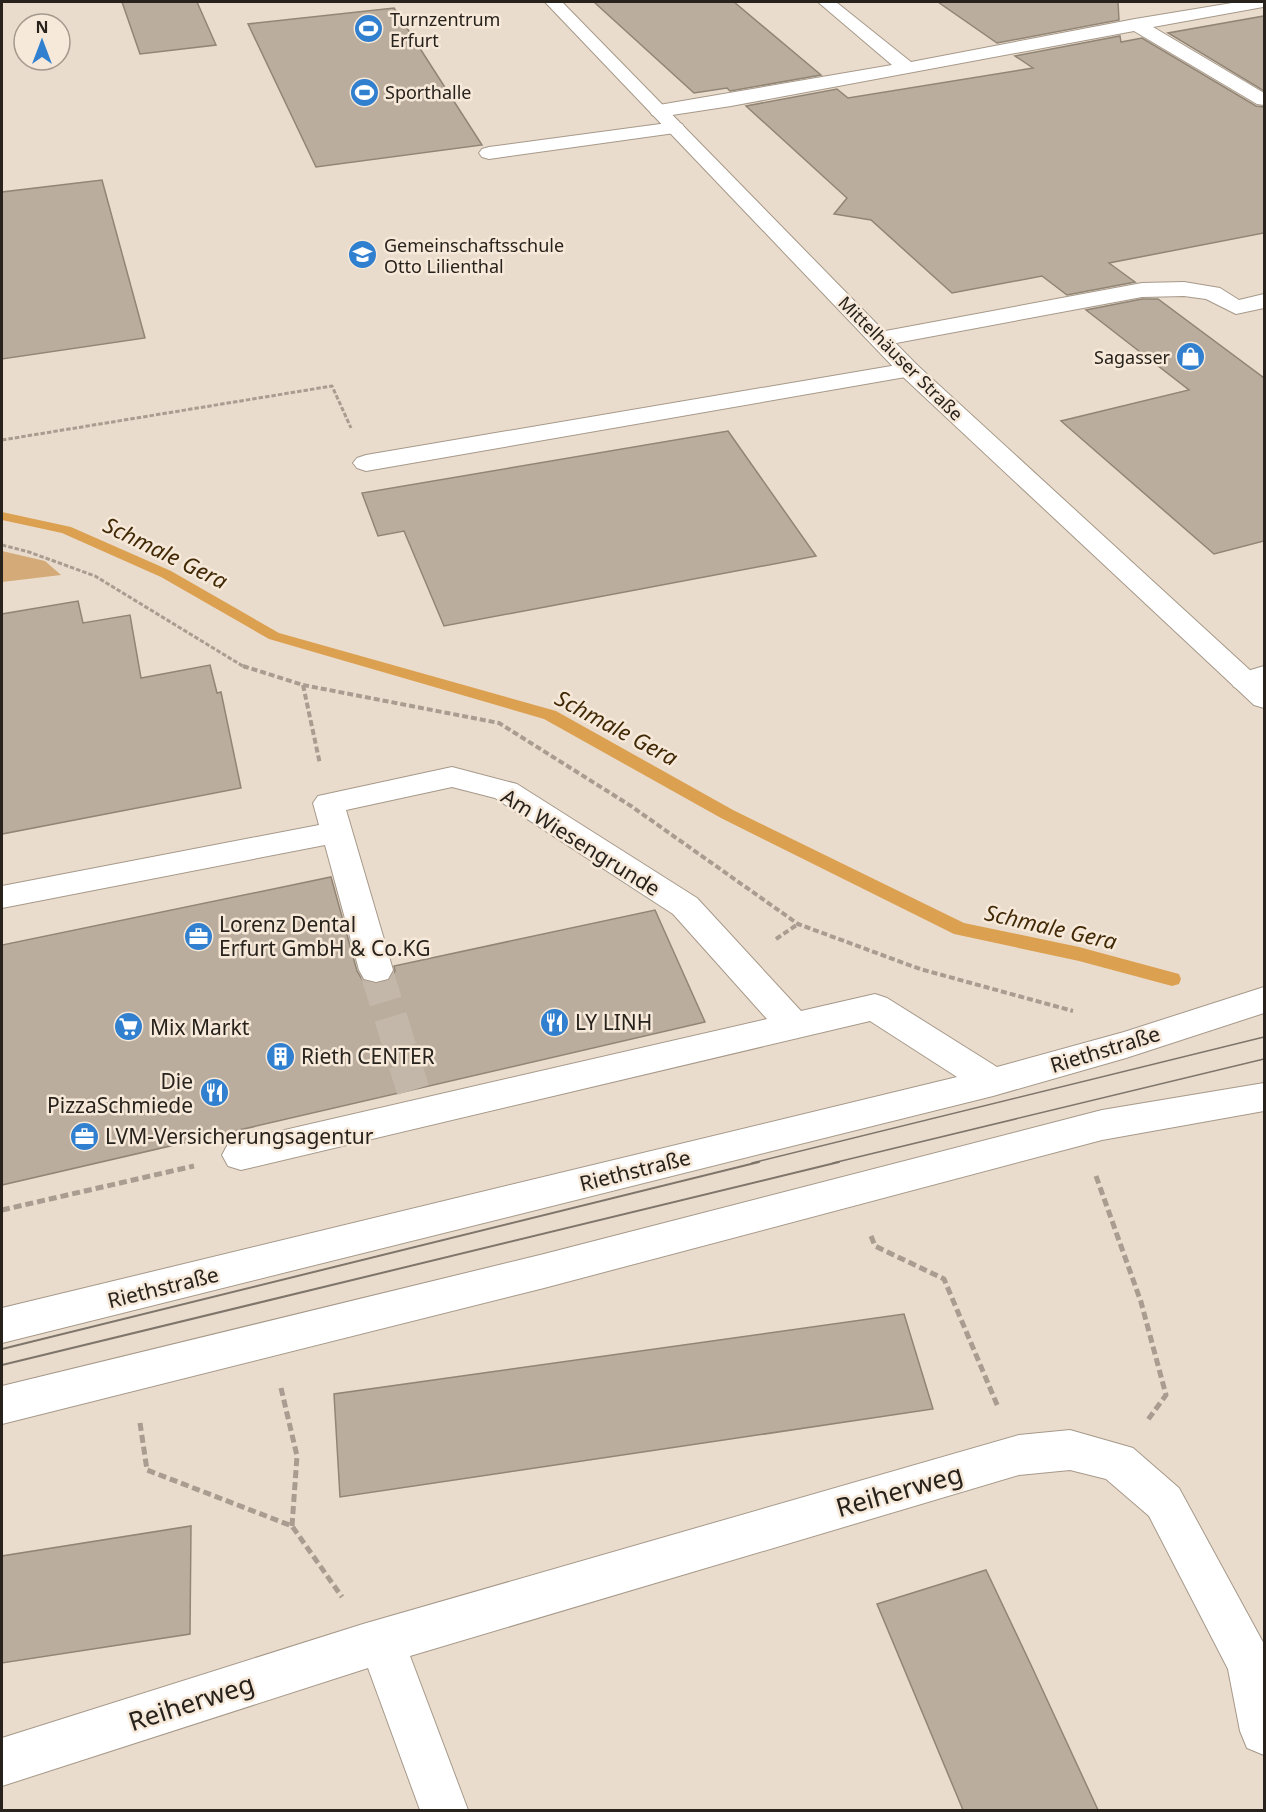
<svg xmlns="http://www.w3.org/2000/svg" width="1266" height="1812" font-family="'Noto Sans',sans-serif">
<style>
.green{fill:#d3aa78}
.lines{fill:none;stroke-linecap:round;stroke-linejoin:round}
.stream{fill:#dca051;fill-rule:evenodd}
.building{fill:#baad9d;stroke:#918576;stroke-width:1.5}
.minor-tunnel{stroke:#c3b7a9;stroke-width:33;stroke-dasharray:33 16;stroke-linecap:butt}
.minor-casing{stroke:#a6998a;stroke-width:2}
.major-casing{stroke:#a6998a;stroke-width:2}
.path-far2{stroke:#a89d90;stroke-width:3;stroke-dasharray:4.5 2;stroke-linecap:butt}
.path-far1{stroke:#a89d90;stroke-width:4;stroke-dasharray:6 3;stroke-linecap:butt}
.path{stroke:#a89d90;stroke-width:5;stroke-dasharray:8 4;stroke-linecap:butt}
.minor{fill:#fff;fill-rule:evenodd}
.major{fill:#fff;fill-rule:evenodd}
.tram-far1{stroke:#7e756b;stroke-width:1.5}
.tram{stroke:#7e756b;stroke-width:2}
.labels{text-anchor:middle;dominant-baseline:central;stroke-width:5;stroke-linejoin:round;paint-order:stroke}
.far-poi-label{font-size:18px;fill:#27221c;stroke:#f7e9d9;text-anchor:start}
.far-street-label{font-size:18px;fill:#27221c;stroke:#f7e9d9}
.street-label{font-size:21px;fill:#27221c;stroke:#f7e9d9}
.poi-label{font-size:21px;fill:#27221c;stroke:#f7e9d9;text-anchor:start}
.water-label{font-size:22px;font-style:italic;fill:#412906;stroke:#f7e9d9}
.near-street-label{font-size:26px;fill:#27221c;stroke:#f7e9d9}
</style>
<rect width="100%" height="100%" fill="#eadccc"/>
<path class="green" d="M2,551L45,561L61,575L2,582Z"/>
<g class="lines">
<path class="stream" d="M2,512L71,527L171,571L279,633L556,711L733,810L964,923L1079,947L1179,974L1181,979L1179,984L1172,986L1079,961L954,934L721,818L544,719L269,639L161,577L62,533L2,520Z"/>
</g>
<g class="building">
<path d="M122,2H197L216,45L140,54Z"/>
<path d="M594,2H734L821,75L730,91L727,88L694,93Z"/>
<path d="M938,2H1118L1119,20L997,43Z"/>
<path d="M394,8L482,145L316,167L248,24Z"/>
<path d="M1264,16V91L1168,33Z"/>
<path d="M1120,36L1121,42L1142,38L1256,106L1264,107V233L1109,263L1135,282L1067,295L1042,276L952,293L871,220L834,214L847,198L746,106L837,89L848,98L1033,68L1015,56Z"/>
<path d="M102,180L145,338L2,359V192Z"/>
<path d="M1142,299H1158L1264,378V541L1214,554L1061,421L1189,390L1086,310Z"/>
<path d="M728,431L816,556L444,626L404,531L378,536L362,493Z"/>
<path d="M78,601L83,623L130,615L141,678L210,665L217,693L221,692L241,788L2,834V614Z"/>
<path d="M331,877L357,971L363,981L375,984L390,980L395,971L394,966L655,910L705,1022L2,1185V945Z"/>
<path d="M904,1314L933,1409L340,1497L334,1394Z"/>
<path d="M191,1526L190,1634L2,1663V1556Z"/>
<path d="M986,1570L1031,1665L1098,1810H963L877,1604Z"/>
</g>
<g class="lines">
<path class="minor-tunnel" d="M376,970L413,1090"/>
<defs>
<g id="minor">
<path d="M818,2H836L911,62L1135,19L1238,2H1264L1263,7L1153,27L1264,93V105L1257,104L1134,31L731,106L659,117L652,115L650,111L652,107L659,105L892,65Z"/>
<path d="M675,122L682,124L685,128L682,132L489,159L482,157L479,153L482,149L489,147Z"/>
<path d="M1184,282L1220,288L1239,300L1264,294V308L1236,314L1206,299L1184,296L1142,297L880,346L872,344L869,339L872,334L880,332L1142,283Z"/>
<path d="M909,363L917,365L921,370L917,375L366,471L357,468L353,463L357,458L366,455Z"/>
<path d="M1264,666V684L1244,690L1234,687L1230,681L1234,675Z"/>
<path d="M452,767L517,784L697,898L801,1011L875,994L887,998L997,1067L1124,1032L1264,987V1013L1126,1058L993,1096L2,1343V1308L957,1077L870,1021L241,1170L228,1166L222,1155L228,1144L241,1140L767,1019L673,914L495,798L452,787L346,810L393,970L388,979L376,982L364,979L359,970L325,845L2,908V886L319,825L313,803L318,796Z"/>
<path d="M1264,1083V1111L1102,1140L544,1288L2,1424V1386L544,1254L1102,1110Z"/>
<path d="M1070,1430L1133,1448L1179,1488L1264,1644V1755L1247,1748L1240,1731L1228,1669L1149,1516L1106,1479L1070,1470L1019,1475L410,1656L468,1810H420L368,1668L2,1786V1738L363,1624L1019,1435Z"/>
</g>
<path id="major" d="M545,2H562L917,365L1264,683V708L1254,705L901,375Z"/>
</defs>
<use href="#minor" class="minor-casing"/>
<use href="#major" class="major-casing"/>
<g class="path-far2">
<path d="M2,440L332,386L351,428"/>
<path d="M2,545L29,552L95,576L246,668"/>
</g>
<g class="path-far1">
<path d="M243,666L303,685L499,723L631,806L798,924L920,969L1073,1011"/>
<path d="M303,685L320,764"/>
<path d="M776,939L798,924"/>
</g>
<g class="path">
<path d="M1096,1176L1141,1302L1166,1395L1147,1421"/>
<path d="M2,1210L194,1166"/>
<path d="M871,1236L875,1246L944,1279L998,1407"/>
<path d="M281,1388L297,1456L292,1526"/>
<path d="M140,1423L147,1470L292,1526L342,1597"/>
</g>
<use href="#minor" class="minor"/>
<use href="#major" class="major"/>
<g class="tram-far1">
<path d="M752,1163L1264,1037"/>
<path d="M833,1163L1264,1059"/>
</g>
<g class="tram">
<path d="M2,1349L759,1162"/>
<path d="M2,1365L839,1162"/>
</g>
</g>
<defs>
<symbol id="stadium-disc" viewBox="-11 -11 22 22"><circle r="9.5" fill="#3180d0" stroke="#f7e9d9"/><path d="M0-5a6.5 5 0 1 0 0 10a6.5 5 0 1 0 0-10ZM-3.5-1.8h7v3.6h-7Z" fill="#fff"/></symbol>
<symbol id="school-disc" viewBox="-11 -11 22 22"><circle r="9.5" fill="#3180d0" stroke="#f7e9d9"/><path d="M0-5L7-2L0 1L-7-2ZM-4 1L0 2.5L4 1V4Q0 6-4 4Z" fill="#fff"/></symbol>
<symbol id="shop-disc" viewBox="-11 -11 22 22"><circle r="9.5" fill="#3180d0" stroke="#f7e9d9"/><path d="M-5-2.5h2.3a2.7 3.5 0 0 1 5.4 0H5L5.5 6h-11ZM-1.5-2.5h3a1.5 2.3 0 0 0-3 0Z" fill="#fff"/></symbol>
<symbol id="office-disc" viewBox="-11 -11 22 22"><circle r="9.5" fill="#3180d0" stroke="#f7e9d9"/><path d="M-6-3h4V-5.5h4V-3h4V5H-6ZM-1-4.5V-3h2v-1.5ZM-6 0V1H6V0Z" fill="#fff"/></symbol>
<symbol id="restaurant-disc" viewBox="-11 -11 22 22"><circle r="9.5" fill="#3180d0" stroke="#f7e9d9"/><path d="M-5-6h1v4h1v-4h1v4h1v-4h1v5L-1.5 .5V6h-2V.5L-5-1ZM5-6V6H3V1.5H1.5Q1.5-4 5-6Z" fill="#fff"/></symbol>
<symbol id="supermarket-disc" viewBox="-11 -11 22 22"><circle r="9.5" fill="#3180d0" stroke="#f7e9d9"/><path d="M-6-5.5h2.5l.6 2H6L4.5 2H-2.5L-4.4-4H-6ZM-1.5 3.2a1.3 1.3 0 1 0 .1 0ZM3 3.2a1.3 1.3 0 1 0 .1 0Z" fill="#fff"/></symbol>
<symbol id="building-disc" viewBox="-11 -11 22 22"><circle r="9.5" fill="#3180d0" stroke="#f7e9d9"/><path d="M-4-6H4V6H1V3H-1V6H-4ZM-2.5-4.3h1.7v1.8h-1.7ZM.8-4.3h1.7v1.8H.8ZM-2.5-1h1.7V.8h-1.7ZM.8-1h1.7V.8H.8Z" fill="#fff"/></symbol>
</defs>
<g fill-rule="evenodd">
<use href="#stadium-disc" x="352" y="12" width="33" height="33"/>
<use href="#stadium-disc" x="348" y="76" width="33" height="33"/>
<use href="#school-disc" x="346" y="238" width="33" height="33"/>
<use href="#shop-disc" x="1174" y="340" width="33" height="33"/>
<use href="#office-disc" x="182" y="920" width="33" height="33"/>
<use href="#restaurant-disc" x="538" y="1006" width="33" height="33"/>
<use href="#supermarket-disc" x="112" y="1010" width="33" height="33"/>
<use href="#building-disc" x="264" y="1040" width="33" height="33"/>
<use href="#restaurant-disc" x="198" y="1076" width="33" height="33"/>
<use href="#office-disc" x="68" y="1120" width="33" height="33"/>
</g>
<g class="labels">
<g class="far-poi-label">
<text x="390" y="19">Turnzentrum<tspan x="390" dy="21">Erfurt</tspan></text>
<text x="385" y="92">Sporthalle</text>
<text x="384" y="245">Gemeinschaftsschule<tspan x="384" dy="21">Otto Lilienthal</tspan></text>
<text x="1170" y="357" text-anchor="end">Sagasser</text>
</g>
<g class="far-street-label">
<text transform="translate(901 358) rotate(45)">Mittelhäuser Straße</text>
</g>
<g class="street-label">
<text transform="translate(581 842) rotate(32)">Am Wiesengrunde</text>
<text transform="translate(1105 1049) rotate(-17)">Riethstraße</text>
<text transform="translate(635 1170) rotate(-14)">Riethstraße</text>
<text transform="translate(163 1287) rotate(-14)">Riethstraße</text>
</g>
<g class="poi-label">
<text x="219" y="924">Lorenz Dental<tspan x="219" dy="24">Erfurt GmbH &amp; Co.KG</tspan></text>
<text x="575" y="1022">LY LINH</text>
<text x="150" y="1027">Mix Markt</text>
<text x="301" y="1056">Rieth CENTER</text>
<text x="193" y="1081" text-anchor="end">Die<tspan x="193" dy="24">PizzaSchmiede</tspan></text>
<text x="105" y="1136">LVM-Versicherungsagentur</text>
</g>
<g class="water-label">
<text transform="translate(166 552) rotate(26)">Schmale Gera</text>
<text transform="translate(617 727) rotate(28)">Schmale Gera</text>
<text transform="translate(1051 926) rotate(13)">Schmale Gera</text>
</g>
<g class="near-street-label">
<text transform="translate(899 1490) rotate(-16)">Reiherweg</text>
<text transform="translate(191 1702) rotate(-18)">Reiherweg</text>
</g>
</g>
<rect width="1266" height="1812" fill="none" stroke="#27221c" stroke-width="6"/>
<g transform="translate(42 42)"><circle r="28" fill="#f7e9d9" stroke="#a4998d" stroke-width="1.5"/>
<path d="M0-4.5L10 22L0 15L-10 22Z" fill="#3180d0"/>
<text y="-9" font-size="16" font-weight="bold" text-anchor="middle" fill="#27221c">N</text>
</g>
</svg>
